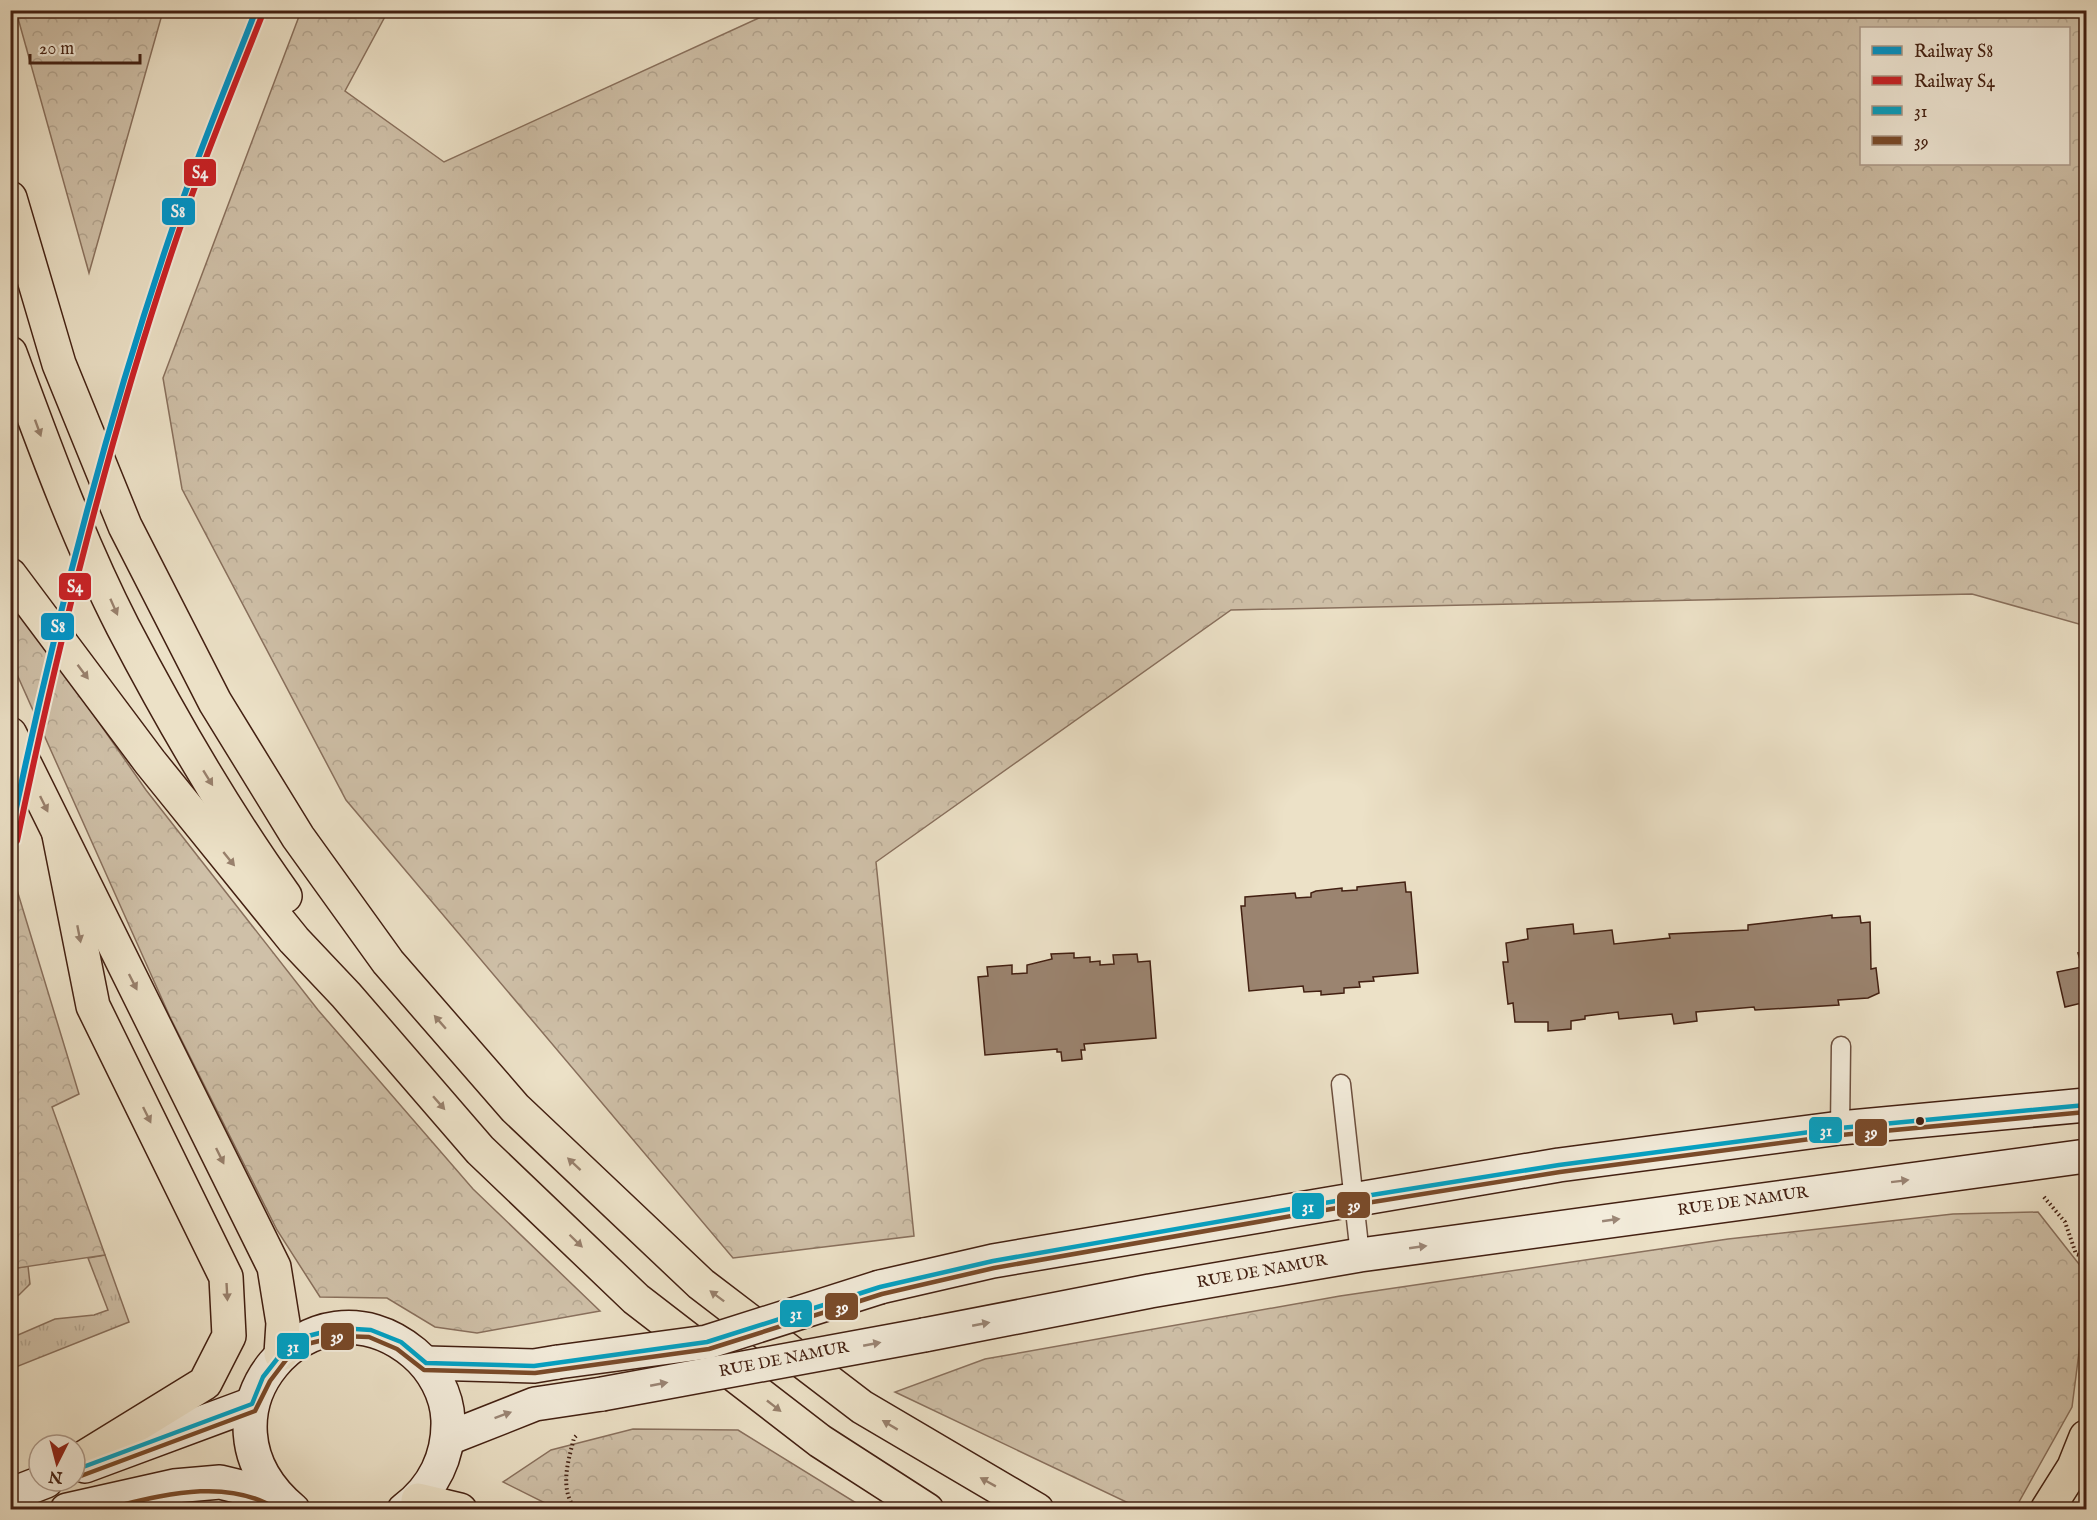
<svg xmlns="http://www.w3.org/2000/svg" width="2097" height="1520" font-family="'IM FELL English',serif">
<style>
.grass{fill:url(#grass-tufts);stroke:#89705d;stroke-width:1.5}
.forest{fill:url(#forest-crowns);stroke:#89705d;stroke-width:1.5;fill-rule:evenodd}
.building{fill:#9b8470;stroke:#432012;stroke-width:1.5}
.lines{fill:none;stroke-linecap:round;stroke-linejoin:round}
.lane-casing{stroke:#6d503f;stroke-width:21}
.secondary-casing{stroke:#432012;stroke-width:36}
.highway-casing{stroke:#432012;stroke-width:36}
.path{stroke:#432012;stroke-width:4;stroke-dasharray:1.5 3;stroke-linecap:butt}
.lane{stroke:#f3ecdb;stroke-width:18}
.secondary{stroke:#f3ecdb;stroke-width:33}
.highway{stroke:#ece1c7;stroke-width:33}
.secondary-bridge-casing{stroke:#432012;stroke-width:36;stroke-linecap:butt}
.secondary-bridge{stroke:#f3ecdb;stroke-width:33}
.bus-1-casing{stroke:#f3ecdb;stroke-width:9}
.bus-2-casing{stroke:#f3ecdb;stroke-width:9}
.bus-1{stroke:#03a2c5;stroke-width:4.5}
.bus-2{stroke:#7a4b2a;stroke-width:4.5}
.rail-1-casing{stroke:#f3ecdb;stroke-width:10}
.rail-2-casing{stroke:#f3ecdb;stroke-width:10}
.rail-1{stroke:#0096cb;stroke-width:6}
.rail-2{stroke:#cb2127;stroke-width:6}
.oneway{fill:#98806c}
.oneway2{fill:#9b8676}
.bus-dot{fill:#432012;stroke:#f3ecdb;stroke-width:2}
.labels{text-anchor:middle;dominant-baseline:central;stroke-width:5;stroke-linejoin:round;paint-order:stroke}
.street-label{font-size:16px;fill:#432012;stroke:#f3ecdb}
.line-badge{stroke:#f3ecdb;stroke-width:2}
.badge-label{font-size:16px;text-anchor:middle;font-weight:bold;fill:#fff}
</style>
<defs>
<pattern id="grass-tufts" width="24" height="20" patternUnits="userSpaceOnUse" patternTransform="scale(1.5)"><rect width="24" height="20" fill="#cfc0a8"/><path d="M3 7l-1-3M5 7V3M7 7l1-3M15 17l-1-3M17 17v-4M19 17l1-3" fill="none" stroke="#b3a590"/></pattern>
<pattern id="forest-crowns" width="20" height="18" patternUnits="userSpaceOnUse" patternTransform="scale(1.5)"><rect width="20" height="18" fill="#cfc0a8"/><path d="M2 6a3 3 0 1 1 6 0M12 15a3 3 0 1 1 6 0" fill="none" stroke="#b3a590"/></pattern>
</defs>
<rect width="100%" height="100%" fill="#ece1c7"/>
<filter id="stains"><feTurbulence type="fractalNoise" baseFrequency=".00333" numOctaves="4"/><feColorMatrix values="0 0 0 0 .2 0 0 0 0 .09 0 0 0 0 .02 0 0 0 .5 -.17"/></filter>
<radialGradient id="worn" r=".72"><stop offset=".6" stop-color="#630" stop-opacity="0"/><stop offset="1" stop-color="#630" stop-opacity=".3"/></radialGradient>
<g class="grass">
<path d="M105,1255L129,1322L11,1369V1338L55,1319L94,1315L108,1310L88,1258Z"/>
<path d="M28,1266L30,1284L19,1295L11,1299V1269Z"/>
</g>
<g class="forest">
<path d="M16,11H163L89,273Z"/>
<path d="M301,11H388L345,91L444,162L774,11H2086V626L1972,594L1231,610L876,862L914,1236L733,1258L346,800L182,489L163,378ZM2068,28V164H1862V28Z"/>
<path d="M10,595L146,790L318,1010L473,1189L600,1311L477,1333L435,1327L387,1298L320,1297L277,1230L170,1017L11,661Z"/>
<path d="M10,867L79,1094L52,1107L105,1255L11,1269Z"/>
<path d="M2038,1212L2086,1273V1298L2072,1407L2015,1509H1141L895,1392L985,1359L1340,1296L1728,1239L1953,1214Z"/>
<path d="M633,1429L738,1430L866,1509H557L503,1482L551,1450Z"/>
</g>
<g class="building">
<path d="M1405,882L1406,892H1411L1418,973L1373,977L1374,981L1359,982L1360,987L1344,988V993L1321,995V991L1304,992L1303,986L1249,991L1241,906H1245V897L1295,893L1296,898L1311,897V893L1316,891L1342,888V891L1357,890V887Z"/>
<path d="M1832,915V918L1860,916L1861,923L1870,922L1871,969L1876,968L1879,993L1868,998L1838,1000L1839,1005L1755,1010L1754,1007L1696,1012L1697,1021L1674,1024L1672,1014L1619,1019L1618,1012L1585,1016V1019L1571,1021V1029L1548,1031V1022H1515L1513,1003L1508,1004L1503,962H1508L1506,943L1528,939L1527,929L1573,924L1574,934L1612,930L1614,944L1670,938L1669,934L1748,930V925Z"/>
<path d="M2086,952V1002L2065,1007L2057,972L2082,967L2078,953Z"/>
<path d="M1074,953V958L1090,957V962L1100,961V965L1114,964L1113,955L1137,954L1138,962L1150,961L1156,1038L1084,1044L1085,1050H1081L1082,1059L1062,1061L1061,1052H1057V1049L985,1055L978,977L988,976L987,967L1012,965V974L1027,973V965L1052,959L1051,954Z"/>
</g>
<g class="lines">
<defs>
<g id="lane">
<path d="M1341,1084L1360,1255"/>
<path d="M1840,1128L1841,1046"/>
</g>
<g id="secondary">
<path d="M880,1287L993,1261L1559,1165L1840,1128L2086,1105"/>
<path d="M924,1335L1150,1291L1360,1255L2086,1156"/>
<path d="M426,1363L534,1366L558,1362"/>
<path d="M449,1438L535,1404L602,1394"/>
<path d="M85,1466L252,1404"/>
<path d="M10,1495L46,1481"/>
<path d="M67,1510L174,1486L220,1482L277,1496"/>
<path d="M293,1510C181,1416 312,1268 414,1353C433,1369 447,1394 448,1420C449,1456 434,1488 404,1510"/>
</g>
<g id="highway">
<path d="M10,198L59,364L125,526L215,702L298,837L388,962L515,1108L701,1284L862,1407L1037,1510"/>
<path d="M10,353C44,445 78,539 123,627C171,719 224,811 285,896"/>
<path d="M10,575L150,762L294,940L346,995L480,1150L636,1299L820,1441L927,1510"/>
<path d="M10,734L274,1267L283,1323L281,1354"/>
<path d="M59,835L93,1006L226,1277L229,1336L205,1383L75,1463"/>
<path d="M418,1500L460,1510"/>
<path d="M2047,1510L2074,1467L2086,1437"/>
</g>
</defs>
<use href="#lane" class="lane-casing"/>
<use href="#secondary" class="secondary-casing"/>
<use href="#highway" class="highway-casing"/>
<g class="path">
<path d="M2044,1197L2065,1222L2076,1254L2086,1257"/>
<path d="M576,1510C559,1489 568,1462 574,1438L577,1435"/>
</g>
<use href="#lane" class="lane"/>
<use href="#secondary" class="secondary"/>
<use href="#highway" class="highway"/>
<defs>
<g id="secondary-bridge">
<path d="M558,1362L707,1342L880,1287"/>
<path d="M602,1394L924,1335"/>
</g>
</defs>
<use href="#secondary-bridge" class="secondary-bridge-casing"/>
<use href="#secondary-bridge" class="secondary-bridge"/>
<defs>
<path id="bus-1" d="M75,1470L252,1404L263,1377L281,1354L308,1336L339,1328L371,1330L401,1342L426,1363L534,1366L707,1342L880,1287L993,1261L1353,1198L1559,1165L1840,1128L2086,1105"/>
<g id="bus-2">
<path d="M78,1477L255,1411L270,1381L286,1360L311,1343L340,1336L369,1337L397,1349L424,1370L535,1373L709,1349L882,1294L994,1268L1354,1205L1560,1172L1841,1135L2086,1112"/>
<path d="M100,1510C157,1497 225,1475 278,1510"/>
</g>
</defs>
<use href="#bus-1" class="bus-1-casing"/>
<use href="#bus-2" class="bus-2-casing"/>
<use href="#bus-1" class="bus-1"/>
<use href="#bus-2" class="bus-2"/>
<defs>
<path id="rail-1" d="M10,837C53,630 105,426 173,227C198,154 228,82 256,10"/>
<path id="rail-2" d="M17,841C60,634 111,428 180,228C205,156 235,84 263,13"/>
</defs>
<use href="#rail-1" class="rail-1-casing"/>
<use href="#rail-2" class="rail-2-casing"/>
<use href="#rail-1" class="rail-1"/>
<use href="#rail-2" class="rail-2"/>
</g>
<defs><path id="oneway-solid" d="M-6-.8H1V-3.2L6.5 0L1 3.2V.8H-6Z" transform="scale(1.5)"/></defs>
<g class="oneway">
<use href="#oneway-solid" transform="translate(38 428) rotate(70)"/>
<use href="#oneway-solid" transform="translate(114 607) rotate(66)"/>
<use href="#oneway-solid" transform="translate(83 672) rotate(53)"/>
<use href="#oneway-solid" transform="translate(208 778) rotate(58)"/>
<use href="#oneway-solid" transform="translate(44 804) rotate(64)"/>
<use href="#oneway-solid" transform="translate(229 859) rotate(51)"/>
<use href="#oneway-solid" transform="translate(79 934) rotate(79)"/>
<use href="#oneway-solid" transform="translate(133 982) rotate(63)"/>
<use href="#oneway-solid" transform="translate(440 1022) rotate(-131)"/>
<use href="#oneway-solid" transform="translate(439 1103) rotate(49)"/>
<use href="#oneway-solid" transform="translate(147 1115) rotate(64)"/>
<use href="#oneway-solid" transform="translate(220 1156) rotate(64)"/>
<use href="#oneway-solid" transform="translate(574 1164) rotate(-137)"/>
<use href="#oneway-solid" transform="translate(576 1241) rotate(44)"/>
<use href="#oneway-solid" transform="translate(227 1292) rotate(87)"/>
<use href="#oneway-solid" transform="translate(717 1296) rotate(-143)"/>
<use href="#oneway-solid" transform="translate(774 1406) rotate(38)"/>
<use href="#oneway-solid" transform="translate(890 1425) rotate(-149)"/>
<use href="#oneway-solid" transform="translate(988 1482) rotate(-151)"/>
</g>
<g class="oneway2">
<use href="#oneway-solid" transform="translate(1900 1181) rotate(-7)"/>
<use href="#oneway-solid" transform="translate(1611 1220) rotate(-8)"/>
<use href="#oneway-solid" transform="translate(1418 1247) rotate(-8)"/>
<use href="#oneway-solid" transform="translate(981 1324) rotate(-11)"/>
<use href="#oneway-solid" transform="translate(872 1344) rotate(-11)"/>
<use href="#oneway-solid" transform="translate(659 1384) rotate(-11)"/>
<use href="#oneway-solid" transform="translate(503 1415) rotate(-20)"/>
</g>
<circle class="bus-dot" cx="1920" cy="1121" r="5"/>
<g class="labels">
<g class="street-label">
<text transform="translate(1743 1202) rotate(-8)">RUE DE NAMUR</text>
<text transform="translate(1262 1272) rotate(-10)">RUE DE NAMUR</text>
<text transform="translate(784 1360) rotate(-11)">RUE DE NAMUR</text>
</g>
</g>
<g class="line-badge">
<rect x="183" y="158" width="34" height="29" rx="6" fill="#cb2127"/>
<rect x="161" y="197" width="35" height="29" rx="6" fill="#0096cb"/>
<rect x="58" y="572" width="34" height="29" rx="6" fill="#cb2127"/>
<rect x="40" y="612" width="35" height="29" rx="6" fill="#0096cb"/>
<rect x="1808" y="1116" width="35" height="28" rx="6" fill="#03a2c5"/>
<rect x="1854" y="1118" width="34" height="29" rx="6" fill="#7a4b2a"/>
<rect x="1336" y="1191" width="35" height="28" rx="6" fill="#7a4b2a"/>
<rect x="1291" y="1192" width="34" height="28" rx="6" fill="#03a2c5"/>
<rect x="824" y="1292" width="35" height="29" rx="6" fill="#7a4b2a"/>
<rect x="779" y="1299" width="34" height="29" rx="6" fill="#03a2c5"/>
<rect x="320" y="1322" width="35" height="29" rx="6" fill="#7a4b2a"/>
<rect x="276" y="1332" width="34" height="28" rx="6" fill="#03a2c5"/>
</g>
<g class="badge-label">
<text x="200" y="178">S4</text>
<text x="178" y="217">S8</text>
<text x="75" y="592">S4</text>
<text x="58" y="632">S8</text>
<text x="1826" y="1136">31</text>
<text x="1871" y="1138">39</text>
<text x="1354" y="1211">39</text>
<text x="1308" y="1212">31</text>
<text x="842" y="1313">39</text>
<text x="796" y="1319">31</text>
<text x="337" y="1342">39</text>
<text x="293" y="1352">31</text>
</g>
<rect width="2097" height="1520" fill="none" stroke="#ece1c7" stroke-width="36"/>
<rect x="12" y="12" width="2073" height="1496" fill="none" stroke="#432012" stroke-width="3"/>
<rect x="18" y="18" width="2061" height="1484" fill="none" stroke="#432012" stroke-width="1.5"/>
<rect x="1860" y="27" width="210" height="138" fill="#f3ecdb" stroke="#ad9a8b" stroke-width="1.5"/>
<rect x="1872" y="46" width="30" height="9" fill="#0096cb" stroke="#ad9a8b" stroke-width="1.5"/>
<text x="1914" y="57" font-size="18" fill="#432012">Railway S8</text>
<rect x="1872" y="76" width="30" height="9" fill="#cb2127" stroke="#ad9a8b" stroke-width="1.5"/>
<text x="1914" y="87" font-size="18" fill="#432012">Railway S4</text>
<rect x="1872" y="106" width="30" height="9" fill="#03a2c5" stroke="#ad9a8b" stroke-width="1.5"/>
<text x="1914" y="117" font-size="18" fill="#432012">31</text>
<rect x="1872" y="136" width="30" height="9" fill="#7a4b2a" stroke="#ad9a8b" stroke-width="1.5"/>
<text x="1914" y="147" font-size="18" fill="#432012">39</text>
<g transform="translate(57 1463) rotate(186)"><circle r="28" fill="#f3ecdb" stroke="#ad9a8b" stroke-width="1.5"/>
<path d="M0-4.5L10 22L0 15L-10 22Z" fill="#8f2418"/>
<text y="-9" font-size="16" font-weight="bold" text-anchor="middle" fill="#432012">N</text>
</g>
<path d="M30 54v9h110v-9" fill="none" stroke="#432012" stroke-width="3"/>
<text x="39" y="54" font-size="18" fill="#432012" stroke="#f3ecdb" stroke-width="4.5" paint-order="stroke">20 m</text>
<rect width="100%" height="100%" filter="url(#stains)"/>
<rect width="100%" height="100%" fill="url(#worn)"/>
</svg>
